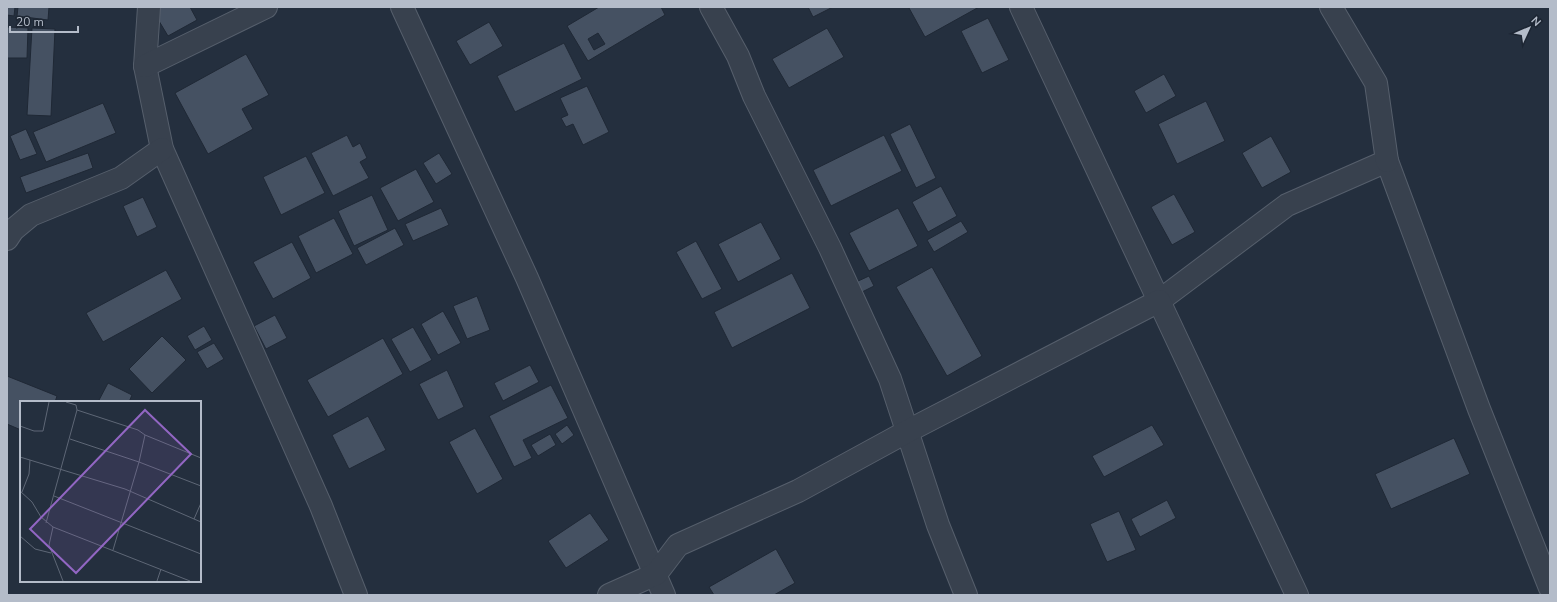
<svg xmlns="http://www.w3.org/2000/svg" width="1557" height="602" font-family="'Nunito Sans',sans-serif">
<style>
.building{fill:#455162;stroke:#1f2835;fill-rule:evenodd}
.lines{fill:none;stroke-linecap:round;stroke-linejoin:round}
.minor-casing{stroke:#565f6c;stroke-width:24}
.minor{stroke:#38414e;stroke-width:22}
.inset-road{fill:none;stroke:#5e6776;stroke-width:1}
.view{fill:#9266c3;fill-opacity:0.15;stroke:#9266c3;stroke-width:2}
.inset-edge{fill:none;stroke:#b4bcc9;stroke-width:2}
</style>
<rect width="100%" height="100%" fill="#242f3e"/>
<g class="building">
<path d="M7,7H15L14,16L7,15Z"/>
<path d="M18,7H49L48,20L17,16Z"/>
<path d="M160,7H190L197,20L168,36L153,11Z"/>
<path d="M599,7H661L665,15L588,61L567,26ZM598,33L605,44L594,50L588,39Z"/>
<path d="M808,7H833L813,17Z"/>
<path d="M910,7H979L925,37L909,8Z"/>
<path d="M988,18L1009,60L982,73L961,31Z"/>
<path d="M489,22L503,46L470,65L456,41Z"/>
<path d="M7,27L28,28L27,58H7Z"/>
<path d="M32,28L55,29L51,116L27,115Z"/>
<path d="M827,28L844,57L789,88L772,59Z"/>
<path d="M564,43L582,79L515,112L497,76Z"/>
<path d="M246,54L269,95L242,109L253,129L208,154L175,93Z"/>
<path d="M1164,74L1176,96L1146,113L1134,91Z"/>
<path d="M587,86L609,132L583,145L573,124L566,127L561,118L568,115L560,98Z"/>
<path d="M1206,101L1225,141L1177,164L1158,124Z"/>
<path d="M103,103L116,133L46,162L33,132Z"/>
<path d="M910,124L936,178L916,188L890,134Z"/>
<path d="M26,129L37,154L20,160L10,136Z"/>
<path d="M347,135L353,147L360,143L367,158L360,162L369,178L333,196L311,153Z"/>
<path d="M884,135L902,171L831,206L813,170Z"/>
<path d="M1271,136L1291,172L1262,188L1242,153Z"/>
<path d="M88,153L93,168L26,193L20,177Z"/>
<path d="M439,153L452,174L436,184L423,163Z"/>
<path d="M306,156L325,193L281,215L263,177Z"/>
<path d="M416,169L434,202L398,221L380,188Z"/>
<path d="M941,186L957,216L928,232L912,202Z"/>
<path d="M1174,194L1195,232L1172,245L1151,207Z"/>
<path d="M372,195L388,230L354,246L338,211Z"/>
<path d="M143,197L157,227L137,237L123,206Z"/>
<path d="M441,208L449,225L413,241L405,224Z"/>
<path d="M898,208L918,246L869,271L849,233Z"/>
<path d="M334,218L353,254L316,273L298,236Z"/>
<path d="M961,221L968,232L934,252L927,240Z"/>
<path d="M761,222L781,259L738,282L718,244Z"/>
<path d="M395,228L404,245L366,265L357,248Z"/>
<path d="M696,241L722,289L702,299L676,252Z"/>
<path d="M292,242L311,278L273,299L253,262Z"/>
<path d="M932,267L982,356L947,376L896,287Z"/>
<path d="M166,270L182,299L103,342L86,313Z"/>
<path d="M792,273L810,308L732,348L714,312Z"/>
<path d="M869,276L874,286L862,292L856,282Z"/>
<path d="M477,296L490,330L467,339L453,306Z"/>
<path d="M443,311L461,343L438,355L421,324Z"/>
<path d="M275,315L287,338L266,349L254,326Z"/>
<path d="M204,326L212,340L195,350L187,336Z"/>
<path d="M413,327L432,360L410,372L391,339Z"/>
<path d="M162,336L186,360L152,393L129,369Z"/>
<path d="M383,338L403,374L328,417L307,380Z"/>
<path d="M214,343L224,359L207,369L197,352Z"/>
<path d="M530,365L539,382L503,401L494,383Z"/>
<path d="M447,370L464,407L438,420L419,384Z"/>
<path d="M7,376L57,396L55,402H21V430L7,424Z"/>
<path d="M108,383L132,395L129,402H98Z"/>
<path d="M551,385L568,418L523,440L532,458L514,467L489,416Z"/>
<path d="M368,416L386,450L349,469L332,435Z"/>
<path d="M567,425L574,435L562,444L555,434Z"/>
<path d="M1152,425L1164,445L1104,477L1092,456Z"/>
<path d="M475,428L503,479L477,494L449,442Z"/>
<path d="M550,434L556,445L538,456L531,445Z"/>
<path d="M1454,438L1470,474L1391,509L1375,474Z"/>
<path d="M1167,500L1176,518L1140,537L1131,519Z"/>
<path d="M1119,511L1136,550L1107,562L1090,524Z"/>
<path d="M590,513L609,540L566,568L548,541Z"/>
<path d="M776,549L795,583L774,595H714L709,587Z"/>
</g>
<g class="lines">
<defs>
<g id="minor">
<path d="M149,7L145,66L162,149L321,506L356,595"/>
<path d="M402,7L527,278L664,595"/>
<path d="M711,7L738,56L754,96L830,248L890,379L938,525L966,595"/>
<path d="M1021,7L1159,301L1287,205L1387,161L1479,409L1550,588"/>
<path d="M1331,7L1376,83L1387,161"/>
<path d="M145,66L266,7"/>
<path d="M7,239L13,230L31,215L121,178L162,149"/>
<path d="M609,595L656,574L678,545L798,491L908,431L1159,301L1297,595"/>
</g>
</defs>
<use href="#minor" class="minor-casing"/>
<use href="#minor" class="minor"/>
</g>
<g transform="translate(20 401)">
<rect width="181" height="181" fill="#242f3e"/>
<path class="inset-road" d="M57,9L118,29L125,34M0,25L14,30H23L29,1M50,38L119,61L125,34L181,57M0,56L105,88L181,121M0,90L12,101L21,116L33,126L170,180M2,91L9,73L10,59M34,95L181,153M174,118L181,102M26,122L57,9L56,4L46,1M33,126L29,144L43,180M0,135L15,148L31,152M93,149L119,61L181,85M137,180L141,168"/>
<path class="view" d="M125,9L171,53L56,172L10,128Z"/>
<rect width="181" height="181" class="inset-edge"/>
</g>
<rect width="1557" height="602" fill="none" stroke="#b4bcc9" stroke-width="16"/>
<g transform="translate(1529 28) rotate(46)" stroke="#1d2633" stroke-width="3" paint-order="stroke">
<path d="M0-3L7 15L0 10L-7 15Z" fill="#b4bcc9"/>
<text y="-6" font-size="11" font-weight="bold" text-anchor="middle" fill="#b4bcc9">N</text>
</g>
<path d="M10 26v6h68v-6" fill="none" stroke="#b4bcc9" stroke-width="2"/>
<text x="16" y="26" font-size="12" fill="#b4bcc9" stroke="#1d2633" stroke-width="3" paint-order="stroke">20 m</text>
</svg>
